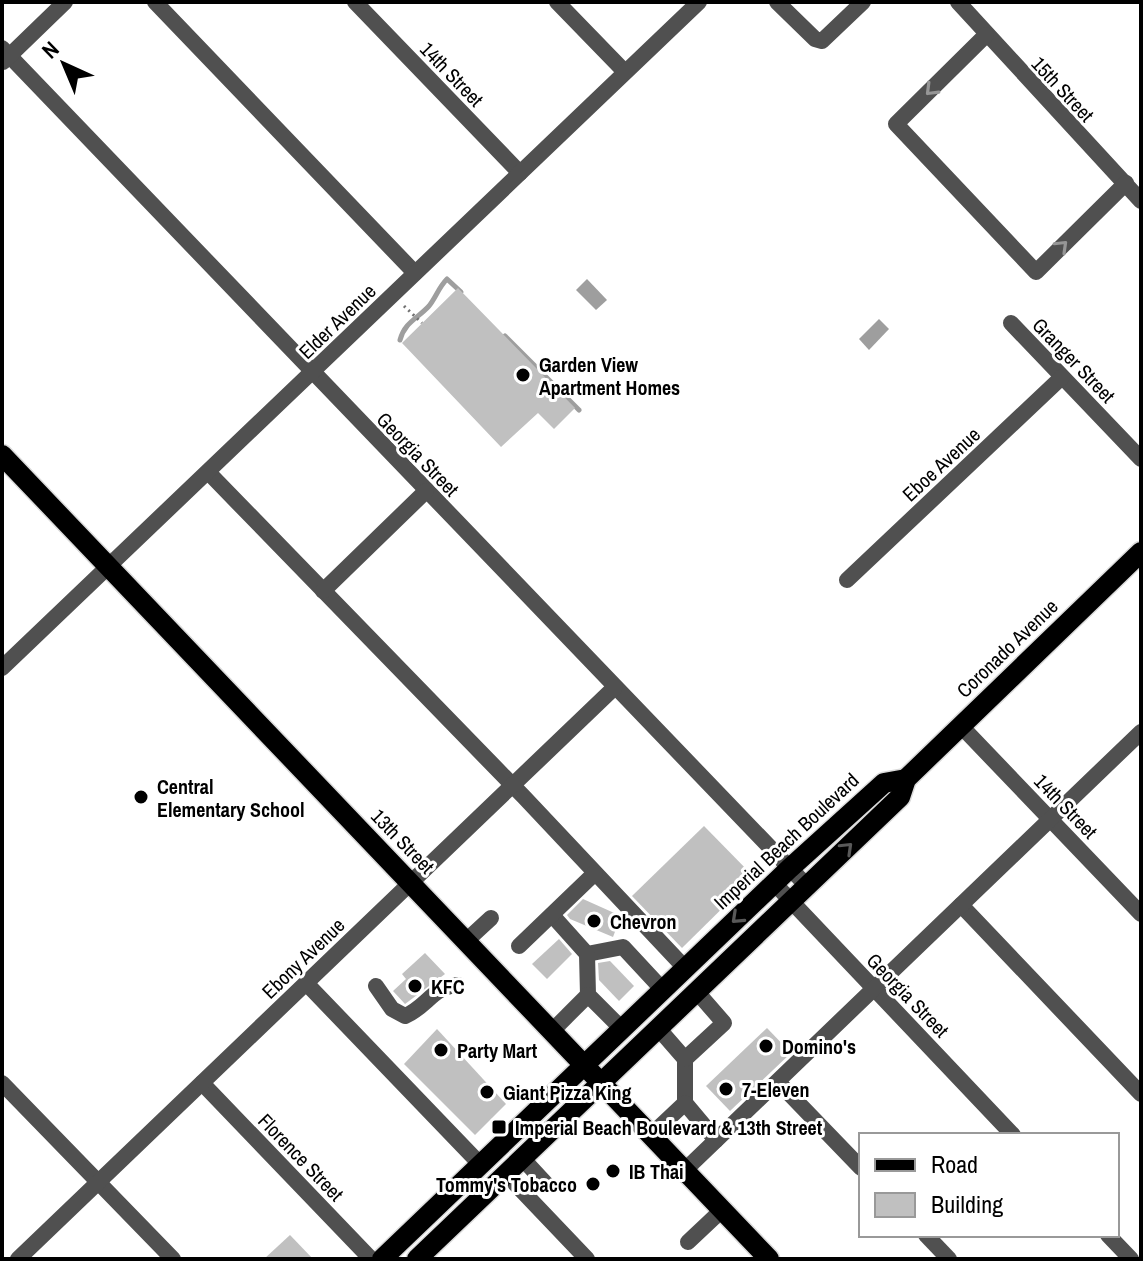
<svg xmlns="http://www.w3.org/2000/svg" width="1143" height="1261" font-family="'Archivo Narrow',sans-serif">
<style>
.water{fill:#9e9e9e}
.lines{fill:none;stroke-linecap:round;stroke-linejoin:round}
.stream{stroke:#9e9e9e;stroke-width:5}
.building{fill:#c0c0c0}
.major-casing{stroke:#dbdbdb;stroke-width:23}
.path{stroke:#727272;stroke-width:3;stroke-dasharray:2 4;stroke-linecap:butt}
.minor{stroke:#505050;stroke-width:16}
.major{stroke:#000;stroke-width:20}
.oneway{stroke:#969696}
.oneway2{stroke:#595959}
.poi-dot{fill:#000;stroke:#fff;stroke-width:3}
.labels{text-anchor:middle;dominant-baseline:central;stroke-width:6;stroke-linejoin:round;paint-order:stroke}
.street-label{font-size:20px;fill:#000;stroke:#fff}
.poi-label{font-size:20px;font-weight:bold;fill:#000;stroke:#fff;text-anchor:start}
</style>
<rect width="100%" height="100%" fill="#fff"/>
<g class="water">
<path d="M587,279L607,300L596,310L576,290Z"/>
<path d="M879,319L889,329L869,350L859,339Z"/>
</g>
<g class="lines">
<g class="stream">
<path d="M505,336L579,410"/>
<path d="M400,340C405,322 417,319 429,306C436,297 439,287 447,279L461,292"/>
</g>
</g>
<g class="building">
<path d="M458,288L575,408L554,429L538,413L501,447L402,343Z"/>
<path d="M704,826L754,877L682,948L632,896Z"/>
<path d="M583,899L621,916L613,937L570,919L567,915Z"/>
<path d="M559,939L572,954L547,979L532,964Z"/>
<path d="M425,953L445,974L405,1004L393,991L406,979L402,974Z"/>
<path d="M610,961L634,986L619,1001L599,980L598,963Z"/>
<path d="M767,1028L791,1053L730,1111L706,1086Z"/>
<path d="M437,1029L506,1104L475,1135L404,1064Z"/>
<path d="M290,1235L313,1259H264Z"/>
</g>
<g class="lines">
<defs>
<g id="major">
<path d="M2,455L769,1259"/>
<path d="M382,1259L789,869L884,783L906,779"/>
<path d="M417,1259L900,797L906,779L1141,552"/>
</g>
</defs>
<use href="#major" class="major-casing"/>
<path class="path" d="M404,306L422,323"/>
<g class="minor">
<path d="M155,2L415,273"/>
<path d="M355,2L520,173"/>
<path d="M557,2L625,72"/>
<path d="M777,2L815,39L822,41L863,2"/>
<path d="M958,2L1141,201"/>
<path d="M986,35L896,124L1036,272L1126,183"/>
<path d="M2,48L807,886"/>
<path d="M3,62L65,2"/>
<path d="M1011,323L1141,459"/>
<path d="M208,472L524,797L685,968"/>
<path d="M847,580L1062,377"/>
<path d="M323,591L426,491"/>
<path d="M2,668L699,2"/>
<path d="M961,726L1141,914"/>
<path d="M774,883L1013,1135"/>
<path d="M961,905L1141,1094"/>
<path d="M552,915L587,954L623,947L662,989"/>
<path d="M466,941L491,918"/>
<path d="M519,946L595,873"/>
<path d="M587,954L588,995L621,1028"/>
<path d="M306,983L480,1164"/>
<path d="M376,986L392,1009L405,1016C427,1007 433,986 458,985"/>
<path d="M658,1028L685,1059V1103L716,1140"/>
<path d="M552,1031L588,995"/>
<path d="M685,1059L724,1023L697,992"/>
<path d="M778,1082L861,1168"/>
<path d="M2,1083L173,1259"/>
<path d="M202,1083L371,1259"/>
<path d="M651,1135L685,1103"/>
<path d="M522,1158L547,1185"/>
<path d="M685,1170L1141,732"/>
<path d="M506,1174L587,1259"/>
<path d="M926,1235L949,1259"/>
<path d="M1108,1235L1131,1259"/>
<path d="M688,1242L722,1210"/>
<path d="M18,1259L615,687"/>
</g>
<use href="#major" class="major"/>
</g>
<defs><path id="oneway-chevron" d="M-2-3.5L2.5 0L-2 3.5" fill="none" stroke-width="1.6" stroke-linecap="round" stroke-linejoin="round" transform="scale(2)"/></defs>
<g class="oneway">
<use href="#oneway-chevron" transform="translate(931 90) rotate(135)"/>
<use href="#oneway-chevron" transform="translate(1062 246) rotate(-44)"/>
</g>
<g class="oneway2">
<use href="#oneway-chevron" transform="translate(847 848) rotate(-44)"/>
<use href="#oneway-chevron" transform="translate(737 918) rotate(137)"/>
</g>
<g class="poi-dot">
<circle cx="523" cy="375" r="8"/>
<circle cx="141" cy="797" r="8"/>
<circle cx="594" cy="921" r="8"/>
<circle cx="415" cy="986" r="8"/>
<circle cx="766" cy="1046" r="8"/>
<circle cx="441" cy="1050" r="8"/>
<circle cx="726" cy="1089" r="8"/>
<circle cx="487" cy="1092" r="8"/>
<rect x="491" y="1119" width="16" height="16" rx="4"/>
<circle cx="613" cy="1171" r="8"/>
<circle cx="593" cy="1184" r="8"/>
</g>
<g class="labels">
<g class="street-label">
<text transform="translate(452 74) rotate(46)">14th Street</text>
<text transform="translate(1063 89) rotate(47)">15th Street</text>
<text transform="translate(337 321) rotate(-44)">Elder Avenue</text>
<text transform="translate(1074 360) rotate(46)">Granger Street</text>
<text transform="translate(418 454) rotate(46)">Georgia Street</text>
<text transform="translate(941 464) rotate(-43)">Eboe Avenue</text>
<text transform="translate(1007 648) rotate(-44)">Coronado Avenue</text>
<text transform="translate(1066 806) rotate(46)">14th Street</text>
<text transform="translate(403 841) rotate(46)">13th Street</text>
<text transform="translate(786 841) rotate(-43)">Imperial Beach Boulevard</text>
<text transform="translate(303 958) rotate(-44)">Ebony Avenue</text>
<text transform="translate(908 995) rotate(46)">Georgia Street</text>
<text transform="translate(301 1157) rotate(46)">Florence Street</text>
</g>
<g class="poi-label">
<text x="539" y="364">Garden View<tspan x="539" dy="23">Apartment Homes</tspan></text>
<text x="157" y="786">Central<tspan x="157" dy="23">Elementary School</tspan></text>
<text x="610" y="921">Chevron</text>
<text x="431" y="986">KFC</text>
<text x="782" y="1046">Domino's</text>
<text x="457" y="1050">Party Mart</text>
<text x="742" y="1089">7-Eleven</text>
<text x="503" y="1092">Giant Pizza King</text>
<text x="515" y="1127">Imperial Beach Boulevard &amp; 13th Street</text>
<text x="629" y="1171">IB Thai</text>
<text x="577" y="1184" text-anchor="end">Tommy's Tobacco</text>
</g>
</g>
<rect width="1143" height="1261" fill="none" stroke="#000000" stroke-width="8"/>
<rect x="859" y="1133" width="260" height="104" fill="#ffffff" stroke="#999999" stroke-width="2"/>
<rect x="875" y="1159" width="40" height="12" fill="#000000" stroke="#999999" stroke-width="2"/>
<text x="931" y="1173" font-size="24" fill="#000000">Road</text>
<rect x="875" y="1193" width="40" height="24" fill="#c0c0c0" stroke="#999999" stroke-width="2"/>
<text x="931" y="1213" font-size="24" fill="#000000">Building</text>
<g transform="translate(64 64) rotate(316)" stroke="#ffffff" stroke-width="6" paint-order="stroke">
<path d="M0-6L14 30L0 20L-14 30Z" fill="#000000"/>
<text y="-12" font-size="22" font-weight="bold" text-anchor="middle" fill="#000000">N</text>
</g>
</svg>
